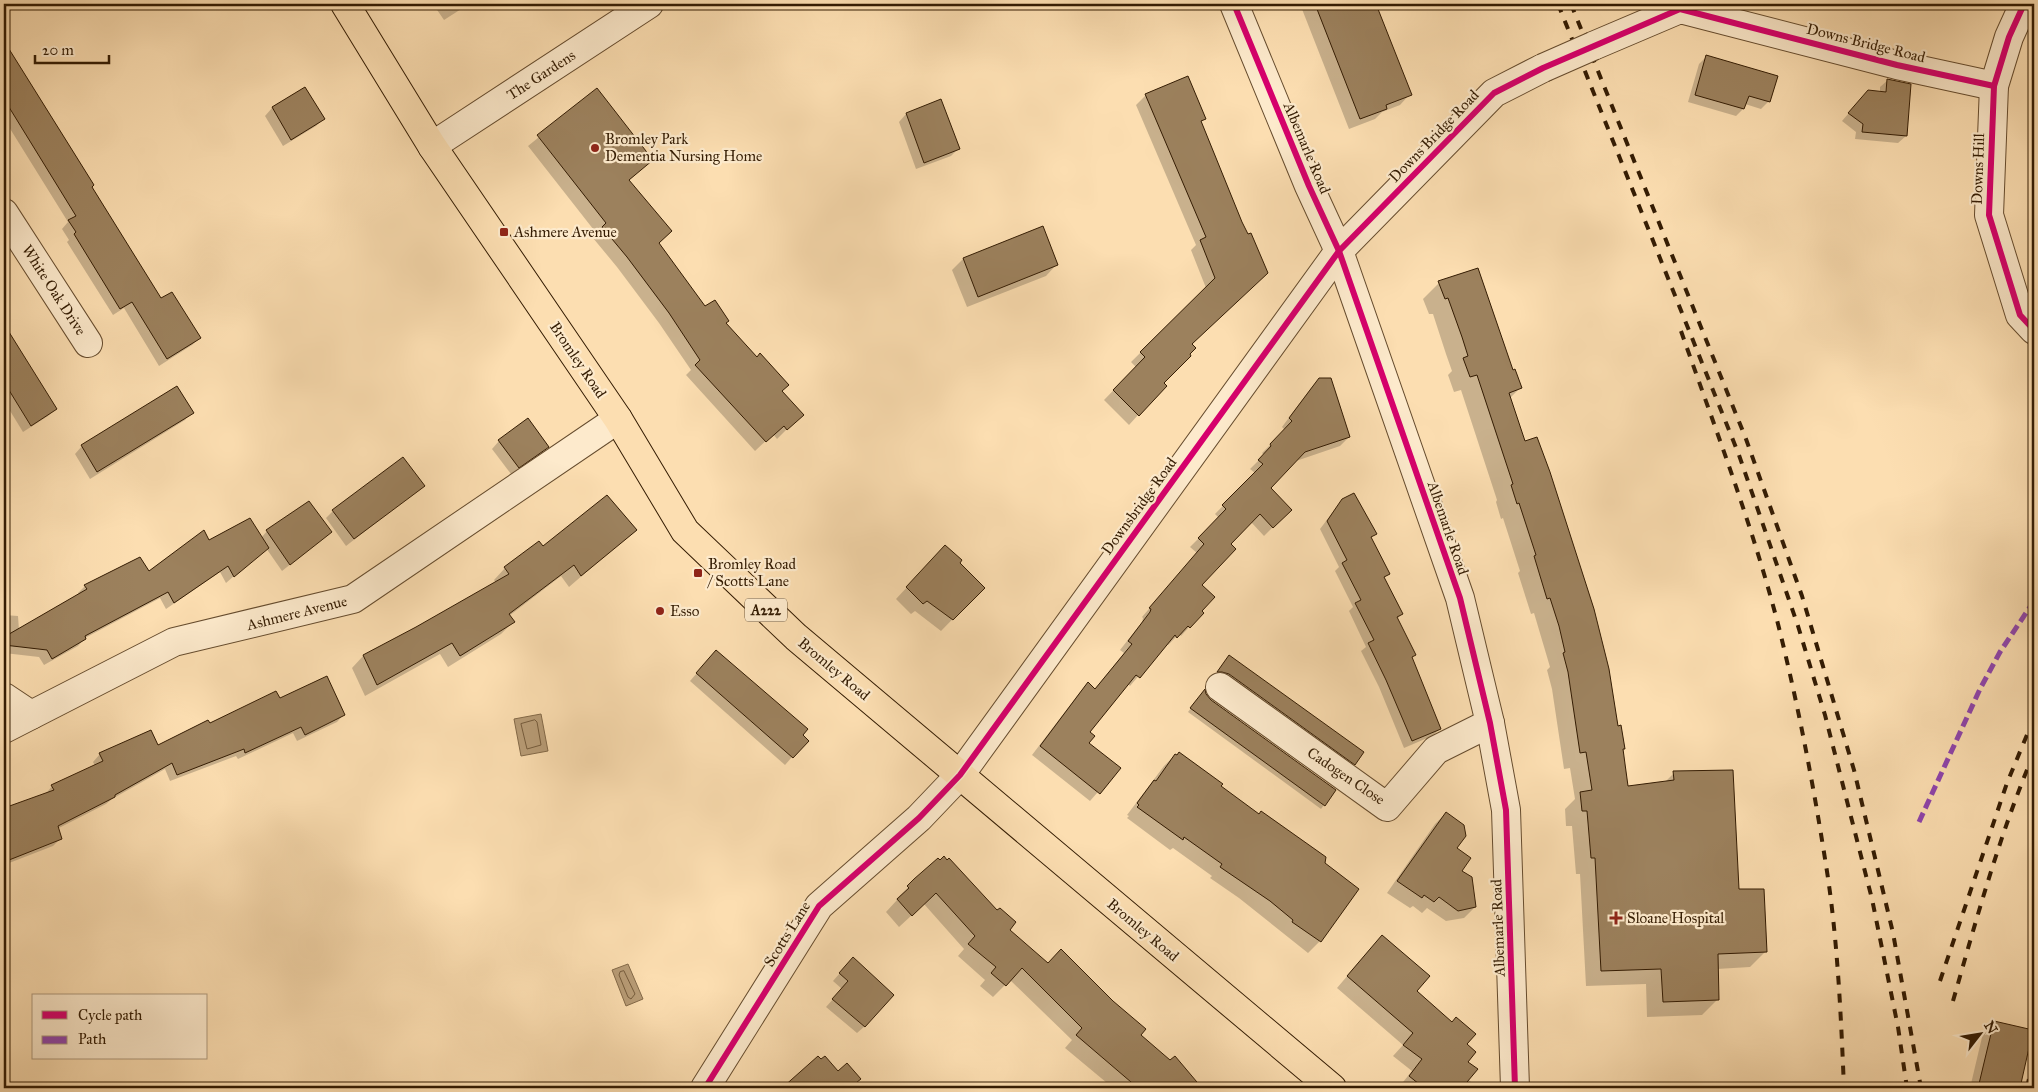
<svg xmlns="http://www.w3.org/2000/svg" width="2038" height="1092" font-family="'IM FELL Great Primer',serif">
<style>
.water{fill:#b89c76;stroke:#836948}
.shadow{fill:#0003}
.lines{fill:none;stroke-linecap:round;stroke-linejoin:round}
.shore{stroke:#765c3c;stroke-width:1}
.building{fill:#9c815d;stroke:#341c03}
.minor-casing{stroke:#664c2e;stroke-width:30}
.major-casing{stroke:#341c03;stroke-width:30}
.minor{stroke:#fdeacc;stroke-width:28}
.major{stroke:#fcdeb1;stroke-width:28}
.rail{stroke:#341c03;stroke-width:4;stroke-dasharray:9 9;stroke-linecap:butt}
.minor-bridge-casing{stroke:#664c2e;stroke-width:30;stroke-linecap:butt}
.minor-bridge{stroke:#fdeacc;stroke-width:28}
.quiet{stroke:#8e44ad;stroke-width:5;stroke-dasharray:10 5;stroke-linecap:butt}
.cycleway-casing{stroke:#fdeacc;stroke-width:9}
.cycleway{stroke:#d6006c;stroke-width:6}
.poi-dot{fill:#8f2418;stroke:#fdeacc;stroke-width:2}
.labels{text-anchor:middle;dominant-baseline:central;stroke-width:4.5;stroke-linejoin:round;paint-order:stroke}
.shield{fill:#fdeacc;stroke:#705a3f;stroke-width:1}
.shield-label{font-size:14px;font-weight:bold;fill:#341c03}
.street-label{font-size:15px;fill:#341c03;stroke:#fdeacc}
.poi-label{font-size:15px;fill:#341c03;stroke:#fdeacc;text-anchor:start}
</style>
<rect width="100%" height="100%" fill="#fcdeb1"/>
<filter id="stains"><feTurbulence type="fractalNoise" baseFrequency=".004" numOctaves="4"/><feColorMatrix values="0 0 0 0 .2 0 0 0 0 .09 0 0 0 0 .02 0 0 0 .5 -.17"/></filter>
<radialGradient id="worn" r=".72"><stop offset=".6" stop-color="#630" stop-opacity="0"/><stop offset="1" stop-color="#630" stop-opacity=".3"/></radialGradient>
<g class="water">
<path d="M541,714L548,751L521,756L514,719Z"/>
<path d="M628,964L643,999L626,1006L612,970Z"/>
</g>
<g class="shadow">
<path d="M433,4H469L444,20Z"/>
<path d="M904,4H921L906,10Z"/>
<path d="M1300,4H1375L1410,94L1400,105L1382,112L1375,119L1349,129Z"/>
<path d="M4,44L92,185L90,187L161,300L200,338L192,345L159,366L124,308L113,315L67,242L69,240L62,229L68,222L4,119Z"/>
<path d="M1707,56L1769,101L1761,109L1745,104L1743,109L1736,116L1688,102L1699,64Z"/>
<path d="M1888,80L1906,136L1898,143L1855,139L1856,132L1842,121L1861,99L1880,92V87Z"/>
<path d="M305,88L323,119L316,126L283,146L265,116L272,108Z"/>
<path d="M597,90L652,160L628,181L658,243L705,308L725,324L781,391L792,424L777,439L773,434L755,451L686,375L691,370L659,323L617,267L593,238L597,234L528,146Z"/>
<path d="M1146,95L1204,119L1200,123L1256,283L1191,344L1138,415L1129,425L1104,400L1136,367L1131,362L1206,288L1191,250L1196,245L1136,105Z"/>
<path d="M940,101L958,149L951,156L916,169L899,122L906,114Z"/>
<path d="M1043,228L1057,264L1046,276L967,307L952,270L963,259Z"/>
<path d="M1439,283L1512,371L1520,388L1509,399L1622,750L1627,787L1664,783L1674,773L1737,891L1766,951L1750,967L1717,969L1718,999L1702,1015L1647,1017L1646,984L1586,986L1580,874H1576L1572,826H1566L1565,809L1575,799L1570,768L1564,769L1552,689L1547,670L1550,667L1534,613L1531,614L1518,573L1520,571L1503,518L1501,519L1496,502L1497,500L1461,390L1454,392L1448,375L1452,371L1446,354L1433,314H1429L1423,299Z"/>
<path d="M4,326L56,409L48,416L23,432L4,401Z"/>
<path d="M1319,379L1349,437L1340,446L1296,461L1269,488L1290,510L1264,536L1251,522L1229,544L1200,585V611L1202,613L1181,636L1179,634L1168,645L1166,644L1130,686L1128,684L1089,733L1088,743L1119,768L1090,801L1032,755L1080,692L1088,684L1095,689L1124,653L1120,650L1142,622L1143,618L1142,617L1197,553L1190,547L1219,518L1215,514L1255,473L1250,469L1264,455L1262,453L1285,430L1282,427L1311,388Z"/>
<path d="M177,388L192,412L185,420L90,479L75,454L82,446Z"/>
<path d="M499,441L547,447L540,454L511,474L492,449Z"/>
<path d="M423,486L346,546L326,518L333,511Z"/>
<path d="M1342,500L1375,534L1370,538L1389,573L1384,578L1402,614L1397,619L1415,654L1411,658L1440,729L1432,736L1404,748L1379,687L1361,651L1366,647L1349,611L1353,607L1335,571L1339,567L1320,529Z"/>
<path d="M635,530L569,587L561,576L509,616L513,622L501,634L448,667L440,654L365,696L352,668L363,656L417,628L496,583L494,580L505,568L543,548Z"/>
<path d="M267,531L331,532L282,571L266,548L226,583L220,572L166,609L160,598L85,638L78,646L44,665L39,657L4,653V615L18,616L19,630L79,595L78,593L85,586L149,573L209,542L261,538Z"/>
<path d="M934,558L958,563L983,588L941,631L915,611L911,614L896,599Z"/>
<path d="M709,659L801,735L792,757L785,765L690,681Z"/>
<path d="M1226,660L1354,764L1350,767L1215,675Z"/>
<path d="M1202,694L1335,790L1324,805L1321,809L1188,712Z"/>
<path d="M279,700L344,714L337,722L297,741L293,733L238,759L236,756L170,781L165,769L112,799L106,804L57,829L60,839L53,846L4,865V809L45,795L52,786L95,766L93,762L100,754L157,747L209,725Z"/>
<path d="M1175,755L1259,815L1357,889L1320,941L1308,953L1239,898L1210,878L1212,876L1173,848L1170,850L1127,818L1129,816L1127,815L1164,766Z"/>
<path d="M1446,813L1460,871L1475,907L1464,918L1446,921L1427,908L1422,913L1413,906L1410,908L1387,893L1435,824Z"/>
<path d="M938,859L1008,930L1048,964L1170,1062L1175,1058L1201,1088H1113L1065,1048L1072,1040L1010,980L993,997L980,986L985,980L958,956L964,949L924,904L899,927L886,912L897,900L896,899Z"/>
<path d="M1371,948L1415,991L1465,1044L1468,1079L1477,1088L1399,1087L1412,1071L1393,1056L1403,1045L1337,988Z"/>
<path d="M846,966L865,1026L857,1033L826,1007L842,989L833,981Z"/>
<path d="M1994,1022L2032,1031L2019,1088H1970L1983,1033Z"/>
<path d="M838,1073L859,1079L849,1088H789V1085Z"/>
</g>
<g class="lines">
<g class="shore">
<path d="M535,720L537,722L541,745L527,749L521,724Z"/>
<path d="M624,971L635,994L631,999L628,997L619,975L620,972Z"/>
</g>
</g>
<g class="building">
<path d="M1315,4H1376L1412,95L1386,105L1387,109L1360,119Z"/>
<path d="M4,41L94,185L92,187L161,298L172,292L201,338L167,359L132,302L120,309L74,234L76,232L68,220L76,216L4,99Z"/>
<path d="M1706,55L1778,76L1770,102L1749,96L1744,109L1695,95Z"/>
<path d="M1188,76L1206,119L1201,121L1242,222L1248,234L1251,233L1268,273L1192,344L1196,348L1190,354L1191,356L1164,383L1167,386L1139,416L1113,390L1145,357L1140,352L1215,278L1200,240L1206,237L1145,94Z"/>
<path d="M1887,79L1911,84L1907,136L1862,132L1863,124L1848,113L1868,90L1886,92Z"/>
<path d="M305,87L325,119L291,140L272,107Z"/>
<path d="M597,88L653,160L629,180L672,231L659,243L705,306L715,300L729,321L726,323L757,357L760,353L789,385L782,391L804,415L787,430L784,426L766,442L695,365L700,360L669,313L627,257L602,227L606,223L537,135Z"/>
<path d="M941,99L960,149L924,163L906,113Z"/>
<path d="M1043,226L1058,265L978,297L963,258Z"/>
<path d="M1478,268L1513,370L1515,369L1522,388L1509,393L1525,441L1537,437L1550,472L1594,609L1609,669L1618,726L1621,725L1625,749H1623L1628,786L1674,780L1673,771L1733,770L1739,889H1764L1767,952L1718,954L1719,1000L1663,1002L1661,969L1601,971L1595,858H1591L1587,811H1582L1580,792L1592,790L1586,752L1580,753L1568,672L1563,653L1565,652L1559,626L1550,598L1547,599L1534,556L1536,555L1519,503L1517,504L1511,485L1513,484L1477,375L1470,377L1463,358L1468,356L1462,337L1448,298L1445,299L1438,281Z"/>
<path d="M4,324L57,409L31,426L4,382Z"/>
<path d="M1319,378H1331L1350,437L1305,452L1271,488L1292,510L1273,528L1260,514L1231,544L1236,549L1202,585L1215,597L1202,611L1204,613L1190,628L1188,626L1177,638L1175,635L1140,678L1136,675L1090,732L1095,736L1089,743L1121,768L1100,794L1040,746L1088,682L1095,689L1132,644L1128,641L1150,612L1151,609L1149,608L1204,544L1198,538L1226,509L1222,505L1263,464L1258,460L1271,446L1270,444L1292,421L1289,418Z"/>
<path d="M177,386L194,413L97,472L81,445Z"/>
<path d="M528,418L549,447L519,468L498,440Z"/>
<path d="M403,457L425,486L354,539L332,510Z"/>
<path d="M1354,493L1377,534L1371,537L1390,574L1384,577L1403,614L1397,617L1416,655L1412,657L1441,729L1412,741L1386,680L1368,643L1374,640L1355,603L1361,600L1342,563L1347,560L1327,521L1342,499Z"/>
<path d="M607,495L637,530L581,576L574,565L509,614L515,622L460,656L452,643L377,685L363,655L416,627L509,574L504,567L539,541L543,546Z"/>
<path d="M309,501L332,532L290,565L266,530Z"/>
<path d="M250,518L269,548L234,577L228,566L174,603L168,592L85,636L86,639L52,659L47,650L4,645V637L87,589L84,585L140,557L149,571L204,530L209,540Z"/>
<path d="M945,545L962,560L960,563L985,588L953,620L927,601L923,604L906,587Z"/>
<path d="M716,650L808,729L803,735L809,741L793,758L696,673Z"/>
<path d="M1229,655L1364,752L1355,765L1229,674L1222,672H1217Z"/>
<path d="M327,676L345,715L305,735L301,727L245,753L244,749L177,775L172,763L115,795V797L58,826L62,839L4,862V808L54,790L51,785L103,761L99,753L151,730L158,745L208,720L210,723L276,691L280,698Z"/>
<path d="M1205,689L1206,694L1211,700L1336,790L1325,806L1190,708Z"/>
<path d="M1179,752L1223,784L1221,786L1259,814L1261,811L1326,857L1325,863L1359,889L1321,942L1292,922L1293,920L1270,901L1220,867L1222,864L1184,837L1183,840L1137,807L1139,805L1137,803L1154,780L1156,781L1175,754L1177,755Z"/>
<path d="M1446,812L1464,825L1466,836L1457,848L1471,858L1462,871L1472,877L1476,907L1458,911L1439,897L1434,902L1424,895L1422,898L1397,881Z"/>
<path d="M944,856L947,860L949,858L997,910L1000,908L1016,922L1010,930L1048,963L1061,949L1113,1001L1146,1029L1141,1035L1170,1060L1175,1056L1202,1088H1138L1076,1035L1082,1028L1022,968L1006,986L991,973L996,967L968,944L975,936L936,893L912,916L897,899L909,888L907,886L914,879L938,858L940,860Z"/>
<path d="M1382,935L1430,976L1417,991L1452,1022L1456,1017L1476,1034L1467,1044L1476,1052L1468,1062L1478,1069L1462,1088H1424L1409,1076L1422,1059L1403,1045L1413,1033L1347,976Z"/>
<path d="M853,957L894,995L865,1027L832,999L848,981L839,973Z"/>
<path d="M1994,1021L2033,1030L2020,1088H1978Z"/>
<path d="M818,1056L821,1059L825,1056L838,1071L847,1063L861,1079L852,1086L854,1088H782Z"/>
</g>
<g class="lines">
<defs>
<g id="minor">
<path d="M1234,4L1309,186L1339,251L1460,598L1490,723L1506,810L1515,1088"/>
<path d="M2024,4L2009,37L1994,86L1989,215L2020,315L2034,330"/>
<path d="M1593,46L1680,9L1897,65L1994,86"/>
<path d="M432,146L649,4"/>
<path d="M4,213L88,343"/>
<path d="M1220,687L1387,807L1436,750L1490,723"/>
<path d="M4,697L31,715"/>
<path d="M4,729L174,642L353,599L618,419"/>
<path d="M705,1088L819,906L919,818L960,775L1339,251L1494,93L1543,68"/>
</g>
<path id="major" d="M345,4L432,146L618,419L685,531L796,637L1332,1088"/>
</defs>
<use href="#minor" class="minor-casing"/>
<use href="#major" class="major-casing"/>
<use href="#minor" class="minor"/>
<use href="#major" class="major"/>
<g class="rail">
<path d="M1558,4L1739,455L1798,626L1825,715L1872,899L1898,1027L1907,1088"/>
<path d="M1571,4L1746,439L1802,596L1854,770L1893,933L1921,1088"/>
<path d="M1681,331C1715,428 1752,524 1778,624C1799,708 1815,793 1828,878C1838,947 1841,1018 1844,1088"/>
<path d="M1940,981L2007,783L2034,718"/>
<path d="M1953,1001C1977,917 2000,833 2034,753"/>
<path d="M2027,1088L2034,1055"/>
</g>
<defs>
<path id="minor-bridge" d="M1543,68L1593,46"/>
</defs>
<use href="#minor-bridge" class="minor-bridge-casing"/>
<use href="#minor-bridge" class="minor-bridge"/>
<path class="quiet" d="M1919,822L1980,689L2000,652L2034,601"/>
<defs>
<g id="cycleway">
<path d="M1234,4L1309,186L1339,251L1460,598L1490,723L1506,810L1515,1088"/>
<path d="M2024,4L2009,37L1994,86L1989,215L2020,315L2034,330"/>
<path d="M705,1088L819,906L919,818L960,775L1339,251L1494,93L1543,68L1680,9L1897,65L1994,86"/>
</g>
</defs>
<use href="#cycleway" class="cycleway-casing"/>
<use href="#cycleway" class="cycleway"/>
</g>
<g class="poi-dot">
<circle cx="595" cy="148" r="5"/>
<rect x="499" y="227" width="10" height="10" rx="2.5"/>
<rect x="693" y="568" width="10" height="10" rx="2.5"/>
<circle cx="660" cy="611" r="5"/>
<path d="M1613.5 910.5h5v5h5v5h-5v5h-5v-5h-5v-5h5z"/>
</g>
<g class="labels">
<rect class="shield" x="745" y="598.5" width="42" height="23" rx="4"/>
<g class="shield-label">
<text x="766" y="610">A222</text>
</g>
<g class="street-label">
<text transform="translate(1866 43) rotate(14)">Downs Bridge Road</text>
<text transform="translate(541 75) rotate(-33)">The Gardens</text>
<text transform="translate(1434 136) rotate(-46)">Downs Bridge Road</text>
<text transform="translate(1307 148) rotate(67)">Albemarle Road</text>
<text transform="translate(1978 169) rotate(-88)">Downs Hill</text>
<text transform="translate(54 290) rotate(57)">White Oak Drive</text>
<text transform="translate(578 360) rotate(56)">Bromley Road</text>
<text transform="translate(1139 506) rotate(-54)">Downsbridge Road</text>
<text transform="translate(1448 528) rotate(71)">Albemarle Road</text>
<text transform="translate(297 613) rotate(-14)">Ashmere Avenue</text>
<text transform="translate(834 669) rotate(40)">Bromley Road</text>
<text transform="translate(1346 776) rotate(34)">Cadogen Close</text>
<text transform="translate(1498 928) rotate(-92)">Albemarle Road</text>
<text transform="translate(1143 930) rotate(40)">Bromley Road</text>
<text transform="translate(787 934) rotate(-58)">Scotts Lane</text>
</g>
<g class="poi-label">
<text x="605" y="139">Bromley Park<tspan x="605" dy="17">Dementia Nursing Home</tspan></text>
<text x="514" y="232">Ashmere Avenue</text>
<text x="708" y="564">Bromley Road<tspan x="708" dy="17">/ Scotts Lane</tspan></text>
<text x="670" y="611">Esso</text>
<text x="1627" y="918">Sloane Hospital</text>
</g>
</g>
<rect width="2038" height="1092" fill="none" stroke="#fcdeb1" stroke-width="20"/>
<rect x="5" y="5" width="2028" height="1082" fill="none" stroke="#341c03" stroke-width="2.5"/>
<rect x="10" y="10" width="2018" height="1072" fill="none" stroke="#341c03"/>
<rect x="32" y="994" width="175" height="65" fill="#fdeacc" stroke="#ad987c"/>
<rect x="42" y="1011" width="25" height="8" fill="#d6006c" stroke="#ad987c"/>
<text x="78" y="1020" font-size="15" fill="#341c03">Cycle path</text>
<rect x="42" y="1036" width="25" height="8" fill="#8e44ad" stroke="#ad987c"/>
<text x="78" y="1044" font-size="15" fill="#341c03">Path</text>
<g transform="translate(1980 1034) rotate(59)" stroke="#fdeacc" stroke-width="4" paint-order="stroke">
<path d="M0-4L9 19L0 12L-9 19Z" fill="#341c03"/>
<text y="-8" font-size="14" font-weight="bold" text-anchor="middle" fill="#341c03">N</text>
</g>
<path d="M35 55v8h74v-8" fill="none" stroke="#341c03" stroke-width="2.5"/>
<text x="42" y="55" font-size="15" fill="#341c03" stroke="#fdeacc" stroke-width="4" paint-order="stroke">20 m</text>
<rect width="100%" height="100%" filter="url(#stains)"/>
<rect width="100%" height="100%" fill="url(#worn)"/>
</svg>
